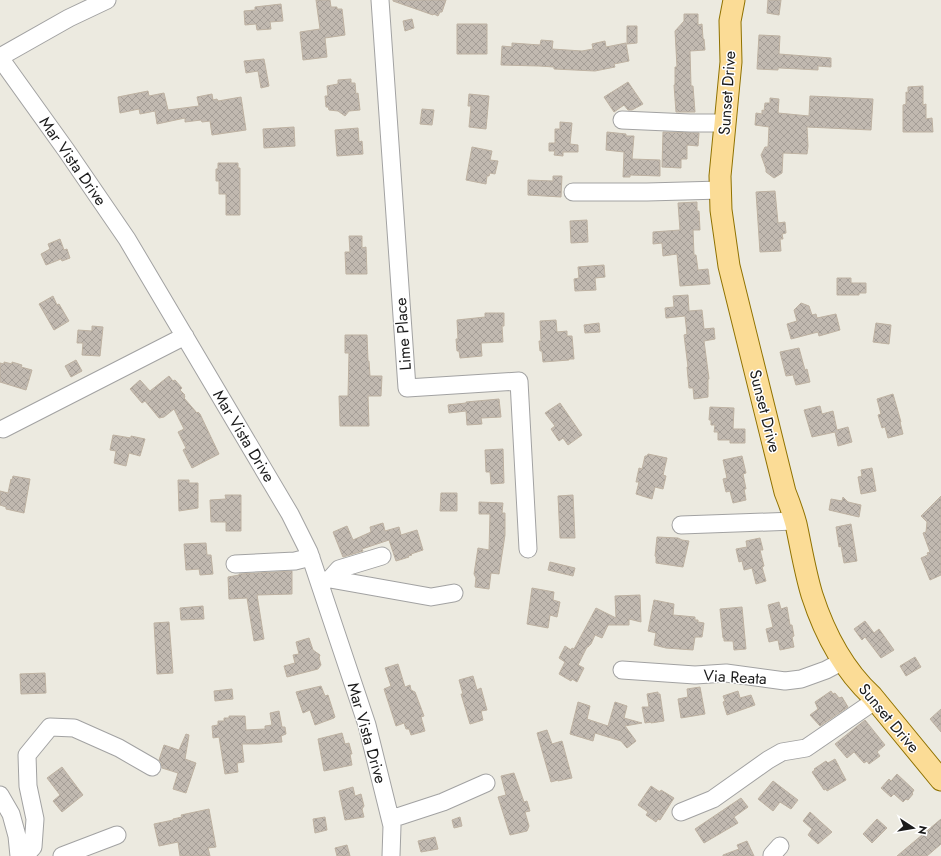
<svg xmlns="http://www.w3.org/2000/svg" width="941" height="856" font-family="Jost,sans-serif">
<style>
.building{fill:url(#building-cross-hatch);stroke:#beb2a2}
.lines{fill:none;stroke-linecap:round;stroke-linejoin:round}
.minor-casing{stroke:#a2a2a2;stroke-width:19}
.major-casing{stroke:#907201;stroke-width:23}
.minor{stroke:#fff;stroke-width:17}
.major{stroke:#fbdc96;stroke-width:21}
.labels{text-anchor:middle;dominant-baseline:central;stroke-width:3;stroke-linejoin:round;paint-order:stroke}
.street-label{font-size:16px;fill:#1b1b1b;stroke:#fff}
</style>
<defs>
<pattern id="building-cross-hatch" width="8" height="8" patternUnits="userSpaceOnUse"><rect width="8" height="8" fill="#c1b9b0"/><path d="M0 0l8 8M0 8l8-8" fill="none" stroke="#a59e97"/></pattern>
</defs>
<rect width="100%" height="100%" fill="#eceae0"/>
<path class="building" d="M316 0H330L331 7H337V9H342L345 35 325 38 327 57 303 60 300 32 320 29Z
M393 0H446L442 12H440L438 16 434 14 433 15 393 1Z
M768 0H781L779 15 767 13Z
M281 4 283 21 270 22 271 29 257 30 256 24 245 25 244 11 255 10V7Z
M684 14H698V25L702 24 703 39H704L705 50 690 51 691 86H693L695 112H676L674 85H675V67H677L675 31 684 21Z
M412 19 414 28 405 31 403 21Z
M457 24H487V54H457Z
M627 26H637V43L627 44Z
M759 35 780 36 779 54 831 58V67L818 66V70L780 68H778V70L757 69Z
M541 40 553 41 552 49 582 51 593 49 592 44 605 41 606 47 626 43 629 61 614 64 615 67 595 71 554 69V67L539 66 501 65 502 46 512 47V43L540 45Z
M264 59 269 86 261 88 258 71 246 73 244 61Z
M351 79V83H355L356 94 358 93 360 110 349 111 345 116 338 111 329 110 328 107H326L325 96H328L327 86 338 84V80Z
M628 82 643 104 632 110H628L624 105 614 112 604 97Z
M923 86V105L926 104V119L932 118 933 132H903V105L906 104V92L908 93V87Z
M148 91 149 96 164 93 168 110 199 106 197 97 212 94 213 100 217 99 218 101 241 97 246 130 212 135 210 121 202 122 201 120 185 122V118L157 124 155 111 140 114 139 109 120 113 118 97Z
M469 94 489 96 486 129 469 127 471 106H468Z
M810 96 873 99 871 130 807 127 808 146 807 154 783 153 782 173 774 178 766 172V169L761 155 765 147H768L769 127 755 125 756 113 762 114V110L764 111 765 103H770V98L779 99 778 113 809 116Z
M422 109 434 110 432 125 420 124Z
M560 122 572 123 570 144 578 145V152H563V156L554 155 555 151H549V143H555V129H560Z
M294 127 295 146 264 148 263 129Z
M358 128 359 142 362 141 363 154 337 156 335 130Z
M607 132 626 134V136H634L632 159 660 160V176L630 175V177H623L624 152 606 150Z
M663 132 699 133 698 146 687 145V159H681V168L662 167Z
M472 147 492 151 490 160 498 161 495 174 490 173 489 176H487L486 184 466 180Z
M218 163H238V168H240V215H226V194H219V181H216V169H218Z
M553 176H562L561 197 528 195V180L553 181Z
M775 191 778 223 785 222 786 233 782 234 783 239H780L781 251 760 252 756 192Z
M697 202V211H699L700 230H693L694 255H696L698 270 708 269 710 284 680 286 677 254 663 256 662 243 653 244V232L680 230 678 203Z
M587 220 588 242 571 243 570 221Z
M349 236H362V248L366 247 367 274H346L345 252H350Z
M60 239 64 250 67 249 70 258 62 261 61 259 46 265 41 254 50 249 48 244Z
M604 265 605 277 595 278 596 290 575 291 574 279 579 278 578 267Z
M837 278H851V283H866V293H859V295H837Z
M688 295 689 311 702 310 704 329 714 328 715 339 704 341 709 379H708V397L694 399 693 388H689L687 367H688L684 335 687 334 685 316 666 318 665 308 674 307 673 296Z
M53 296 57 305 59 304 69 321 54 330 39 304Z
M801 303 809 306 812 315 816 314 817 318 836 314 840 330 819 336 818 332 791 339 787 324 797 321 794 310Z
M485 313H504V326H502L503 342 481 343 482 356 460 358 459 351H457L456 339H458L457 320 485 317Z
M556 320 557 332 567 331V336H572L574 359H569V360L543 362 542 351H540L539 341H541L540 321Z
M599 323 600 332 585 333 584 325Z
M876 323 891 325 889 344 873 342Z
M92 326 103 327 100 356 82 355 83 343H77L78 330 92 331Z
M345 335H367L368 361H369L370 376H382L381 396H368L369 426H340L339 396H348L349 353H345Z
M799 348 805 370 807 369 810 382 796 385 793 375 786 376 780 352Z
M76 360 82 371 71 377 65 366Z
M4 362 12 364V362L22 365 21 367 32 370 26 390 0 382V363L4 364Z
M169 376 173 381 175 380 182 388 180 390 185 395H184L185 397 184 398 197 413 198 412 200 414 219 454 192 468 183 450 186 448 178 432 184 429 174 409 164 417 159 418 145 401 142 403 130 389 140 380 150 391Z
M893 394 901 422H900L903 434 888 438 885 427 882 428 878 415 881 414 877 399Z
M499 399 501 417 481 418 482 424 467 425 466 411 449 413 448 405 466 403V402Z
M560 403 582 435 568 445 563 438 559 441 551 429 555 426 545 413Z
M820 406 822 414 833 411 837 430 848 427 852 442 838 446 835 432 812 437 804 410Z
M710 407 734 408 733 429H745V443H730V440H718V432H714L715 425H711V420H709Z
M113 435 131 438V436L145 439 140 456 129 453 126 466 114 463 116 451 110 450Z
M503 449 504 483 491 484 490 472H486L485 450Z
M648 454 667 458 663 475 666 476 663 489 655 487 652 499 636 494 639 482H636L639 468 642 469 645 456H647Z
M742 456 746 473 743 474 746 489H744L746 500 733 503 730 491 726 492 723 479 727 478 723 460Z
M872 468 876 491 861 494 858 477 862 476 861 470Z
M13 476 30 479 24 513 6 509V507L0 505V491L8 493 11 479 12 480Z
M178 480H189V483H198V508L179 511Z
M441 493H457V511H440Z
M225 495H241V531H226V522H211L210 500 226 499Z
M573 495 575 538H560L558 496Z
M941 496V575L930 580 921 558 928 555 927 553 930 552 923 533 926 532 927 522 921 516Z
M843 497 848 502 861 505 859 517 829 510 831 499 842 501Z
M479 502 503 503 502 513H505V535L499 574 491 573 489 589 475 587 476 578 474 574 478 548 489 550 490 514H479Z
M383 523 385 531 399 527 401 535 417 530 423 550 411 554 412 555 408 556 409 557 396 561 389 540 362 549 363 551 343 557 333 532 347 526 353 540 371 532 370 527Z
M851 524 857 561 844 563 841 546 839 547 836 527Z
M657 537 678 538 682 540 689 541 683 567 656 563V557L655 556Z
M760 538 763 550H760L764 566 762 567 766 581 756 584 752 568 744 570 742 561 739 562 736 549 747 547 746 541Z
M206 543 207 555H211L213 574 200 575 199 569 186 570 184 544Z
M550 562 575 568 573 576 548 570Z
M292 571V594L257 595 264 639 254 641 247 598 229 599 228 577 239 575V574Z
M532 588 554 592 553 600 560 602 557 617 550 615 548 628 527 624Z
M640 595 641 622 629 619V625H608L602 638 595 635 591 644 588 647H587L578 665 584 668 577 682 572 679 571 681 559 674 565 662 559 658 565 646 571 650 572 648 574 649 596 608 616 618 615 596Z
M654 600 674 604 673 615 695 617V620H698V622L704 623 702 637H695L693 650 666 648 654 645 656 633 648 631Z
M779 602 781 609 787 607 790 625H792L794 636 792 637 794 647 780 650 778 640 769 642 766 629 773 627 768 605Z
M203 606 204 619 181 620 180 608Z
M742 607 746 649 734 650 733 641H724V638H723L720 609Z
M865 621 874 633 879 629 894 650 881 658 865 637 862 640 854 629Z
M169 622 173 673 157 674 154 623Z
M309 638 313 650 320 655 319 658 321 665 318 669 287 677 284 666 295 663 293 655 299 654 296 642Z
M915 657 921 667 906 676 900 666Z
M398 664 405 687 410 685 411 690 415 692 424 716 421 717 425 731 411 735 409 729H406L404 723 396 726 384 689 391 686 385 668Z
M45 673 46 693 21 694 20 674Z
M473 676 477 690 481 688 487 710 481 711 483 720 470 724 461 694H463L459 680Z
M321 686 325 696 328 695 335 717 334 718 315 725 310 710 303 713 296 692Z
M700 687 705 714 681 718 678 699 688 697 687 689Z
M232 689 233 699 215 701 214 691Z
M738 691 740 698 751 695 755 705 727 715 723 702 725 701 723 696Z
M831 691 833 694 835 693 839 698 842 697 848 707 820 726 810 715 818 709 815 702Z
M658 692V694H660L664 721 651 723V722L645 723 642 707H649L647 694Z
M578 702 590 706 587 719 608 726 615 702 627 706 624 718 642 723 625 726 636 741 627 748 621 741 595 733 593 741 570 734Z
M941 709V732L930 719Z
M279 711 282 727H285L286 734 281 736 282 742 259 744H242L244 762 237 763 238 772 225 774 219 737 213 738 212 726 218 725V721H224V718H229V716H245L246 730 265 729V726L272 725 270 713Z
M865 720 885 745 877 752 880 756 869 764 867 761 864 763 854 752 847 758 835 744Z
M547 730 552 744 562 741 572 778 558 781V780L551 782 537 733Z
M342 733 345 744 349 743 352 754H350L352 765 324 771 318 739Z
M186 734 189 735 185 759 196 763 186 793 173 789 178 773 162 768 161 762 159 760 164 745 179 750Z
M835 759 846 780 827 791 826 789 824 790 812 772 815 770 814 769 826 761 828 763Z
M62 767 83 795 62 812 53 801 60 795 47 778Z
M514 773 524 802 527 801 530 811 525 812 529 826 527 831 510 835 498 797 506 795 501 776Z
M897 774 914 790 912 793 913 794 908 800 906 799 903 802 894 794 891 797 881 788 889 779 891 781Z
M773 781 798 800 791 809 780 802 773 811 758 799Z
M651 786 660 792 661 790 674 798 660 820 658 819 656 822 646 815 648 812 638 805Z
M353 787 355 796 361 794 364 806 362 809 364 817 345 820 339 791Z
M741 798 748 807 734 817 738 823 704 843 695 829Z
M209 809 216 847 208 848 210 856H180L178 842 159 846 154 824 173 820V819L182 817 181 815Z
M810 812 832 832 818 844 808 835 812 829 803 821Z
M325 817 327 830 315 833 313 819Z
M460 817 462 826 454 828 452 820Z
M877 819 887 828 872 843 863 834Z
M941 819V844L927 856H897Z
M435 837 438 849 421 852 418 841Z
M747 841 754 856H723V855L739 849 737 845Z
M347 845 350 856H337L335 848Z"/>
<g class="lines">
<g class="minor-casing">
<path id="minor" d="M380 0 407 388 519 381 528 549
M0 57 69 18 107 0
M0 58 66 150 127 239 290 514 309 552 367 725 392 826 391 856
M622 120 690 123H725
M573 192H647L721 190
M3 429 185 336
M681 525 795 521
M235 564 295 561 311 557
M330 579 339 569 382 556
M319 581 330 579 431 597 454 593
M622 670 695 675 726 673 785 681 801 679 826 670 843 661
M0 795 11 814 17 836 19 856
M681 812 713 799 768 760 782 752 806 748 876 700
M391 819 443 802 486 783
M25 856 33 847 35 819 28 786 27 755 50 727 74 728 119 748 152 767
M62 856 117 835
M772 856V855L780 846"/>
</g>
<g class="major-casing">
<path id="major" d="M734 0 730 21 731 62 720 176 721 210 729 266 785 492C789 502 793 513 796 524 801 547 805 572 812 595 824 632 843 669 872 696L941 780"/>
</g>
<use href="#minor" class="minor"/>
<use href="#major" class="major"/>
</g>
<g class="labels">
<g class="street-label">
<text transform="translate(727 93) rotate(-86)">Sunset Drive</text>
<text transform="translate(73 161) rotate(55)">Mar Vista Drive</text>
<text transform="translate(403 334) rotate(-94)">Lime Place</text>
<text transform="translate(765 411) rotate(76)">Sunset Drive</text>
<text transform="translate(244 436) rotate(59)">Mar Vista Drive</text>
<text transform="translate(735 677) rotate(3)">Via Reata</text>
<text transform="translate(889 718) rotate(50)">Sunset Drive</text>
<text transform="translate(367 733) rotate(74)">Mar Vista Drive</text>
</g>
</g>
<g transform="translate(913 828) rotate(102)" stroke="#ffffff" stroke-width="3" paint-order="stroke">
<path d="M0-3L7 15L0 10L-7 15Z" fill="#1b1b1b"/>
<text y="-6" font-size="11" font-weight="bold" text-anchor="middle" fill="#1b1b1b">N</text>
</g>
</svg>
